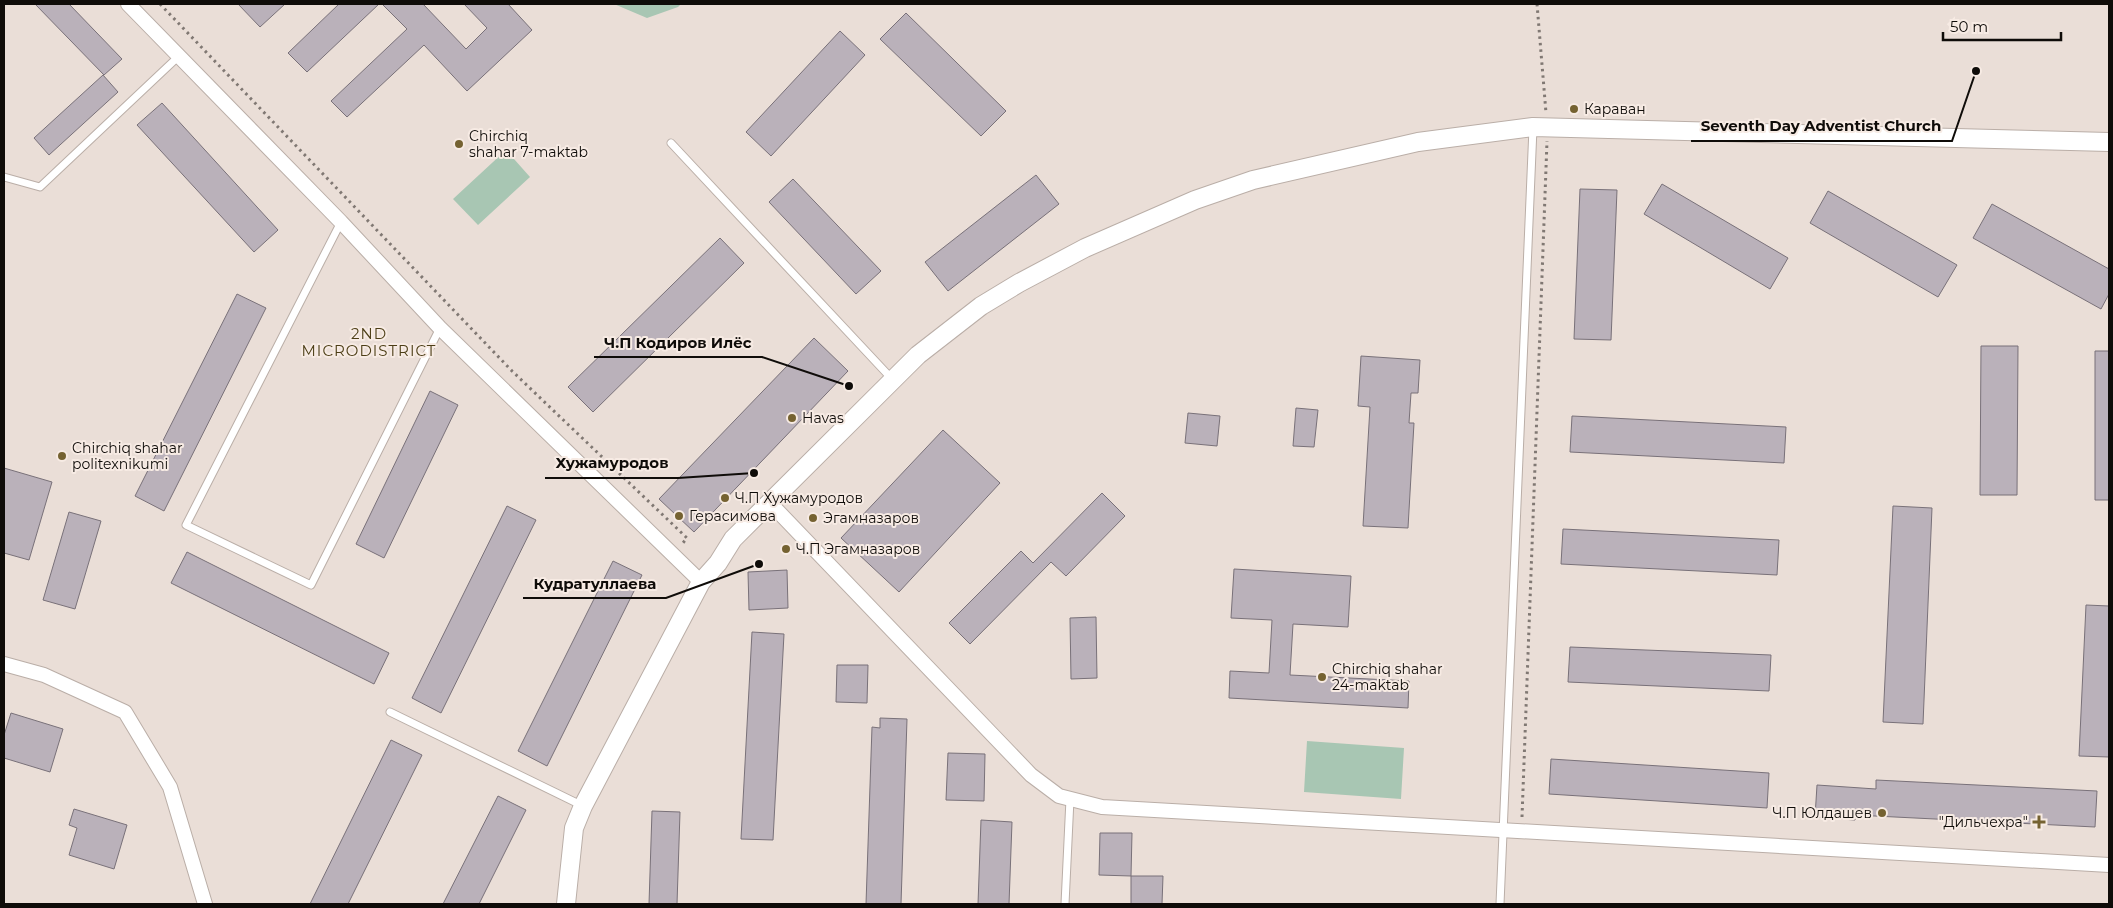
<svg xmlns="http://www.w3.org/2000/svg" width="2113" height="908" font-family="Montserrat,sans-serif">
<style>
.green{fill:#a8c6b3}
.building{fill:#bab1ba;stroke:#797179}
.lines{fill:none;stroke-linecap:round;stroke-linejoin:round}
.service-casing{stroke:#baaea7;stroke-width:9}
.minor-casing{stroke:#baaea7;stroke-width:16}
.tertiary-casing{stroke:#baaea7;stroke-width:20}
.path{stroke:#807873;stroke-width:3;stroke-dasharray:2.5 4;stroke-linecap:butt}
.service{stroke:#fff;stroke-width:7}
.minor{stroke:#fff;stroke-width:14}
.tertiary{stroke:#fff;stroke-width:18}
.poi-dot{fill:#756231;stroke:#f7ebe4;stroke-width:2}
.labels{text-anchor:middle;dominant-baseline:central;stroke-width:4;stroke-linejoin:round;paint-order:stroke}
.poi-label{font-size:14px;fill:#0f0c09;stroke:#f7ebe4;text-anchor:start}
.neighbourhood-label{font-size:15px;letter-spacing:1px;fill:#4c3e16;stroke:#f7ebe4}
.leader{fill:none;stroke:#0f0c09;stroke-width:2}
.callout-dot{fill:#0f0c09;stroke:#f7ebe4;stroke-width:2}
.callout-label{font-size:15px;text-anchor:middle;font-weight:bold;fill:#0f0c09;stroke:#f7ebe4;stroke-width:4;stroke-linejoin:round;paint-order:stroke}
</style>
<rect width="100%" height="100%" fill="#eaded7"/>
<path class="green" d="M614 4H681L678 7 647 18Z
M506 150 530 177 478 225 453 199Z
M1307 741 1404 748 1401 799 1304 792Z"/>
<path class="building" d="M35 4H69L122 59 104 75Z
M238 4H285L260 27Z
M339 4H379L307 72 288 53Z
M382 4H423L466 49 487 28 464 4H508L532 30 467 91 424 45 347 117 331 101 407 29Z
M906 13 1006 111 981 136 880 39Z
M840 31 865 55 771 156 746 132Z
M103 75 118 92 49 155 34 138Z
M162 103 278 230 254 252 137 125Z
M1036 175 1059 204 948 291 925 262Z
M793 179 881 271 856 294 769 202Z
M1662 184 1788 258 1770 289 1644 214Z
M1580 189 1617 190 1611 340 1574 339Z
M1828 191 1957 265 1938 297 1810 223Z
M1992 204 2109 269V294L2101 309 1973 238Z
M720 238 744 263 593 412 568 387Z
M237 294 266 308 164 511 135 496Z
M814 338 848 371 694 532 659 499Z
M1981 346H2018L2017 495H1980Z
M2095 351H2109V500H2095Z
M1361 356 1420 360 1418 393H1411L1409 423H1414L1408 528 1363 526 1370 407 1358 406Z
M430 391 458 405 384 558 356 544Z
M1296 408 1318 410 1314 447 1293 446Z
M1188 413 1220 416 1217 446 1185 443Z
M1572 416 1786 427 1784 463 1570 452Z
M943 430 1000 483 899 592 841 538Z
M4 468 52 482 29 560 4 553Z
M1102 493 1125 516 1066 576 1051 562 970 644 949 623 1021 551 1033 563Z
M507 506 536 520 441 713 412 698Z
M1893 506 1932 508 1923 724 1883 722Z
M69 512 101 521 75 609 43 600Z
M1563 529 1779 540 1777 575 1561 564Z
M187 552 389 653 374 684 171 583Z
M613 561 642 575 547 766 518 751Z
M1234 569 1351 576 1348 627 1293 624 1290 675 1409 681 1408 708 1229 698 1230 671 1269 673 1272 620 1231 618Z
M787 570 788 608 749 610 748 572Z
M2086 605 2109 606V757L2079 756Z
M1096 617 1097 678 1071 679 1070 618Z
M752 632 784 634 773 840 741 839Z
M1570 647 1771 655 1769 691 1568 682Z
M837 665H868L867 703 836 702Z
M11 713 63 729 50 772 4 758V735Z
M880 718 907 719 901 904H866L872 727 880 728Z
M391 740 422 755 348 904H310Z
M948 753 985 754 984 801 946 800Z
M1551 759 1769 773 1767 808 1549 794Z
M1876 780 2097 791 2095 827 1855 815V820L1815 817 1817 785 1876 789Z
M498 796 526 810 479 904H443Z
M74 809 127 825 114 869 69 855 77 828 69 825Z
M652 811 680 812 677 904H649Z
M981 820 1012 822 1009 904H978Z
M1100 833H1132L1131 876 1099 875Z
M1131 876H1163L1162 904H1131Z"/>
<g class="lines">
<g class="service-casing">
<path id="service" d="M671 143 892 379
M4 177 40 187 179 56
M341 222 186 525 311 585 440 328
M390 712 583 806
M1065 904 1070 799
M1500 904 1533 128"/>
</g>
<g class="minor-casing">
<path id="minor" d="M128 4 341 222 440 328 701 582
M770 503 1031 775 1059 796 1102 807 2109 865
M4 664 44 675 125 712 170 787 205 904"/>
</g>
<g class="tertiary-casing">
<path id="tertiary" d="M566 904 574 828 583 806 701 582 718 563 733 539 918 355 981 306 1019 283 1085 248 1195 200 1253 180 1418 142 1533 127 2109 142"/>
</g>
<path class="path" d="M160 4 512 371 687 538 682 544
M1537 4 1546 113
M1522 817 1547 141"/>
<use href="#service" class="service"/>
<use href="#minor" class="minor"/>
<use href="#tertiary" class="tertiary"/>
</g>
<g class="poi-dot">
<circle cx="1574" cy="109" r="5"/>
<circle cx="459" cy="144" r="5"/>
<circle cx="792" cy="418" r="5"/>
<circle cx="62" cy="456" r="5"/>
<circle cx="725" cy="498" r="5"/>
<circle cx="679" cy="516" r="5"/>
<circle cx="813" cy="518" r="5"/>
<circle cx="786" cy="549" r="5"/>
<circle cx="1322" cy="677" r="5"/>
<circle cx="1882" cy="813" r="5"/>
<path d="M2036.5 814.5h5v5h5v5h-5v5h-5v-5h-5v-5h5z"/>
</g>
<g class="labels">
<g class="poi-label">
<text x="1584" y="109">Караван</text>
<text x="469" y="136">Chirchiq<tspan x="469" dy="16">shahar 7-maktab</tspan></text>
<text x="802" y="418">Havas</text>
<text x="72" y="448">Chirchiq shahar<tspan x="72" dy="16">politexnikumi</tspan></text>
<text x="735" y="498">Ч.П Хужамуродов</text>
<text x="689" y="516">Герасимова</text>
<text x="823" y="518">Эгамназаров</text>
<text x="796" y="549">Ч.П Эгамназаров</text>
<text x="1332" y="669">Chirchiq shahar<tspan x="1332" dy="16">24-maktab</tspan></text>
<text x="1872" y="813" text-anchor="end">Ч.П Юлдашев</text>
<text x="2028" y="822" text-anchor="end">"Дильчехра"</text>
</g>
<g class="neighbourhood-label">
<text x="369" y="333">2ND<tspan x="369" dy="17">MICRODISTRICT</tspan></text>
</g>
</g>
<path class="leader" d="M1976 71L1952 141H1691M849 386L762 357H594M754 473L678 478H545M759 564L666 598H523"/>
<g class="callout-dot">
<circle cx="1976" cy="71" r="5"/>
<circle cx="849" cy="386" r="5"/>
<circle cx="754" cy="473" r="5"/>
<circle cx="759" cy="564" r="5"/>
</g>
<g class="callout-label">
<text x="1821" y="131">Seventh Day Adventist Church</text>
<text x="678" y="348">Ч.П Кодиров Илёс</text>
<text x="612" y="468">Хужамуродов</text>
<text x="595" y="589">Кудратуллаева</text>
</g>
<rect width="2113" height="908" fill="none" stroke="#0f0c09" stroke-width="10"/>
<path d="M1943 32v8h118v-8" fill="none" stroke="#0f0c09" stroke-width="2.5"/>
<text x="1950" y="32" font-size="15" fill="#0f0c09" stroke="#f7ebe4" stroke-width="4" paint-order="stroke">50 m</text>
</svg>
